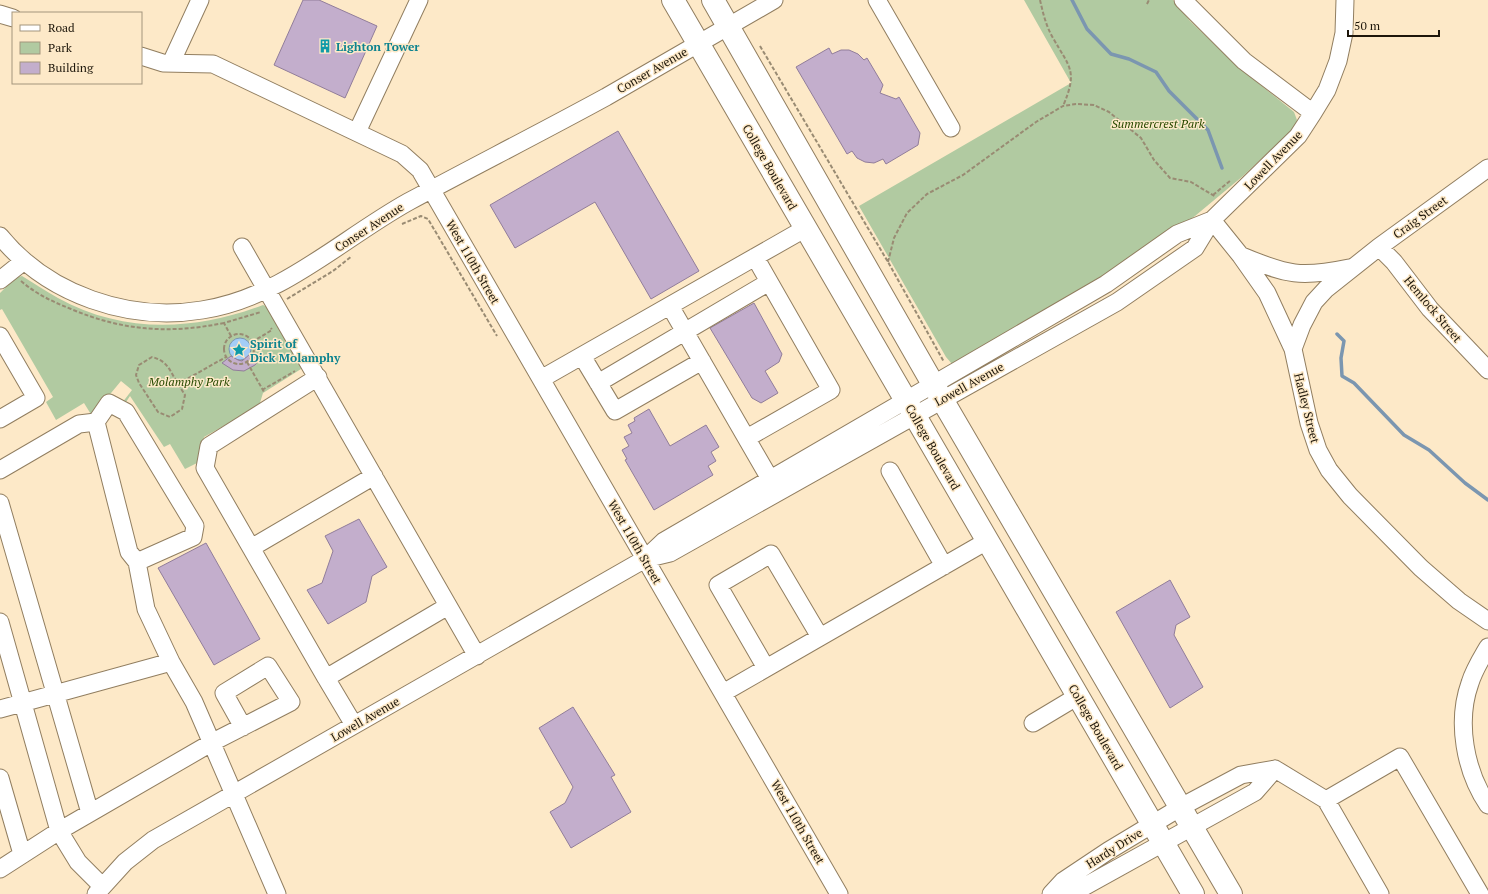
<svg xmlns="http://www.w3.org/2000/svg" width="1488" height="894" font-family="'PT Serif',serif">
<style>
.green{fill:#b1caa1}
.water{fill:#a3cdf7;stroke:#7b96b0}
.lines{fill:none;stroke-linecap:round;stroke-linejoin:round}
.stream{stroke:#7b96b0;stroke-width:3.5}
.building{fill:#c3aecc;stroke:#917d9a}
.minor-casing{stroke:#917e60;stroke-width:19}
.major-casing{stroke:#917e60;stroke-width:24}
.path{stroke:#998b73;stroke-width:2;stroke-dasharray:4 2;stroke-linecap:butt}
.minor{stroke:#fff;stroke-width:17}
.major{stroke:#fff;stroke-width:22}
.labels{text-anchor:middle;dominant-baseline:central;stroke-width:3;stroke-linejoin:round;paint-order:stroke}
.culture-label{font-size:12px;font-weight:bold;fill:#0d838f;stroke:#fde9c8;text-anchor:start}
.street-label{font-size:12px;fill:#1d160a;stroke:#fde9c8}
.park-label{font-size:12px;font-style:italic;fill:#284a00;stroke:#fde9c8}
</style>
<rect width="100%" height="100%" fill="#fde9c8"/>
<path class="green" d="M1024 0H1173L1190 21 1236 65 1294 112 1297 120 1295 127 1243 176 1195 216 1151 247 1109 276 952 364 946 357 859 206 1071 83Z
M22 276C34 283 45 291 58 298 123 334 195 331 263 305L269 308 300 363 301 369 263 393 259 406 204 437 197 463 185 469 170 444 164 447 130 396 124 405 122 403 132 390 121 381 92 416 84 403 56 420 46 402 53 397 2 309 0 310V293L15 278Z"/>
<path class="water" d="M229 349a11 11 0 1 1 22 0a11 11 0 1 1-22 0Z"/>
<g class="lines">
<path class="stream" d="M1072 0 1087 29 1111 54 1129 59 1156 72 1169 91 1208 130 1222 168
M1337 334 1344 341 1341 358 1342 376 1354 383 1404 435 1429 450 1465 483 1488 500"/>
</g>
<path class="building" d="M303 0H319L377 26 345 98 274 65Z
M829 48 832 54 841 50H849L858 54 864 60 867 58 883 85 880 93 896 99 899 97 920 133 918 145 886 164 883 159 874 163 865 162 857 158 852 151 847 154 796 67Z
M618 131 699 271 651 299 595 202 515 248 490 205Z
M754 303 782 354 779 362 765 371 778 393 761 403 752 398 710 328Z
M250 354 259 360 255 365 244 371 233 370 222 363 231 356 238 360 242 361Z
M649 409 670 446 706 425 719 447 711 452 716 461 708 466 713 475 654 510 625 460 627 459 622 450 629 446 624 437 632 433 628 425 635 421 634 418Z
M359 519 387 567 372 576 366 602 328 624 307 590 322 583 333 551 325 536Z
M206 543 260 639 214 665 158 568Z
M1170 580 1190 617 1176 625 1174 635 1203 687 1170 708 1116 612Z
M573 707 615 775 611 777 631 812 571 848 550 812 565 803 573 787 539 728Z"/>
<g class="lines">
<g class="minor-casing">
<path id="minor" d="M877 0 951 128
M1183 0 1244 61 1313 113
M0 14 13 18
M141 56 163 63 213 64 402 154 420 170 839 894
M171 63 200 0
M357 132 419 0
M1212 220 1241 256 1267 293 1293 349 1309 423 1318 450 1329 470 1350 496 1421 568 1459 601 1488 621
M0 236C48 295 129 322 202 310 281 298 340 240 408 202 473 167 540 133 606 97 662 65 718 32 774 0
M242 247 477 656
M1379 247 1394 262 1430 309 1488 370
M1242 256C1287 275 1301 278 1349 268
M0 280 24 261
M670 306 770 479
M0 336 36 398 0 419
M1293 349 1302 325 1314 302 1326 289 1379 247 1488 168
M582 356 615 411 702 361
M318 377 209 446 205 468 326 678
M541 379 806 228
M598 383 769 282
M747 438 831 390 755 257
M0 470 79 424 96 422 109 403 126 412 195 526 193 537 137 562 129 552 96 422
M890 471 944 566
M0 503 90 813
M251 548 374 476
M645 559 670 553 1117 302 1195 248 1212 220 1298 136 1313 113 1327 90 1338 61 1344 33 1345 0
M137 562 146 609 171 662
M0 622 59 831 211 743 291 702 268 666 224 693 243 727
M1488 647C1481 659 1474 670 1470 683 1456 722 1465 771 1488 805
M766 668 718 585 771 554 820 637
M723 693 987 541
M0 709 171 662 194 702 277 894
M1033 723 1078 696
M354 725 326 678 448 606
M0 778 22 854
M1326 800 1380 894
M0 869 59 831 78 862 102 886
M96 894 125 862 153 840 645 559 664 541 1106 284 1177 234 1212 220
M1051 894 1063 881 1108 851 1181 807 1241 775 1275 769 1326 800 1400 757 1480 894
M1071 894 1255 792 1275 769"/>
</g>
<g class="major-casing">
<path id="major" d="M673 0 1193 894
M713 0 933 384 1231 894"/>
</g>
<path class="path" d="M1040 0C1043 13 1046 26 1053 38 1070 68 1078 71 1063 106
M1147 4 1149 0
M760 46 888 262 944 362
M1213 195 1231 180
M402 224 421 216 428 219 497 336
M888 262 894 238 907 213 927 194 963 175 1036 122 1063 106 1076 104 1094 105 1109 112 1141 138 1154 160 1170 178 1191 182 1216 197
M21 281C36 294 53 302 71 309 123 331 169 334 224 323
M287 299 333 271 352 256
M224 349a15 15 0 1 1 30 0a15 15 0 1 1-30 0Z
M231 336 224 323 261 312
M252 342 272 330 271 328
M247 362 264 392
M178 384 185 395 182 409 170 417 158 412 139 383 136 375 139 365 152 357C168 361 170 371 178 384L226 357
M262 390 295 371"/>
<use href="#minor" class="minor"/>
<use href="#major" class="major"/>
</g>
<defs>
<g id="building-bare" transform="scale(1.08)"><path d="M-4-6H4V6H1V3H-1V6H-4ZM-2.5-4.3h1.7v1.8h-1.7ZM.8-4.3h1.7v1.8H.8ZM-2.5-1h1.7V.8h-1.7ZM.8-1h1.7V.8H.8Z" fill="#0f9aa8" stroke="#fde9c8" stroke-width="2.5" paint-order="stroke"/></g>
<g id="sight-bare" transform="scale(1.08)"><path d="M0-6L1.8-2.2L6-1.7L2.9 1.2L3.7 5.4L0 3.3L-3.7 5.4L-2.9 1.2L-6-1.7L-1.8-2.2Z" fill="#0f9aa8" stroke="#fde9c8" stroke-width="2.5" paint-order="stroke"/></g>
</defs>
<g fill-rule="evenodd">
<use href="#building-bare" x="325" y="46"/>
<use href="#sight-bare" x="239" y="350"/>
</g>
<g class="labels">
<g class="culture-label">
<text x="336" y="46">Lighton Tower</text>
<text x="250" y="343">Spirit of<tspan x="250" dy="14">Dick Molamphy</tspan></text>
</g>
<g class="street-label">
<text transform="translate(652 70) rotate(-30)">Conser Avenue</text>
<text transform="translate(1273 160) rotate(-46)">Lowell Avenue</text>
<text transform="translate(770 167) rotate(60)">College Boulevard</text>
<text transform="translate(1420 217) rotate(-36)">Craig Street</text>
<text transform="translate(369 227) rotate(-33)">Conser Avenue</text>
<text transform="translate(473 262) rotate(60)">West 110th Street</text>
<text transform="translate(1433 309) rotate(50)">Hemlock Street</text>
<text transform="translate(969 384) rotate(-29)">Lowell Avenue</text>
<text transform="translate(1307 408) rotate(76)">Hadley Street</text>
<text transform="translate(933 447) rotate(60)">College Boulevard</text>
<text transform="translate(635 542) rotate(60)">West 110th Street</text>
<text transform="translate(365 719) rotate(-30)">Lowell Avenue</text>
<text transform="translate(1096 727) rotate(60)">College Boulevard</text>
<text transform="translate(798 822) rotate(60)">West 110th Street</text>
<text transform="translate(1114 848) rotate(-32)">Hardy Drive</text>
</g>
<g class="park-label">
<text x="1158" y="123">Summercrest Park</text>
<text x="189" y="381">Molamphy Park</text>
</g>
</g>
<rect x="12" y="12" width="130" height="72" fill="#fde9c8" stroke="#a3957c"/>
<rect x="20" y="25" width="20" height="6" fill="#ffffff" stroke="#a3957c"/>
<text x="48" y="32" font-size="12" fill="#1d160a">Road</text>
<rect x="20" y="42" width="20" height="12" fill="#b1caa1" stroke="#a3957c"/>
<text x="48" y="52" font-size="12" fill="#1d160a">Park</text>
<rect x="20" y="62" width="20" height="12" fill="#c3aecc" stroke="#a3957c"/>
<text x="48" y="72" font-size="12" fill="#1d160a">Building</text>
<path d="M1348 30v6h91v-6" fill="none" stroke="#1d160a" stroke-width="2"/>
<text x="1354" y="30" font-size="12" fill="#1d160a" stroke="#fde9c8" stroke-width="3" paint-order="stroke">50 m</text>
</svg>
